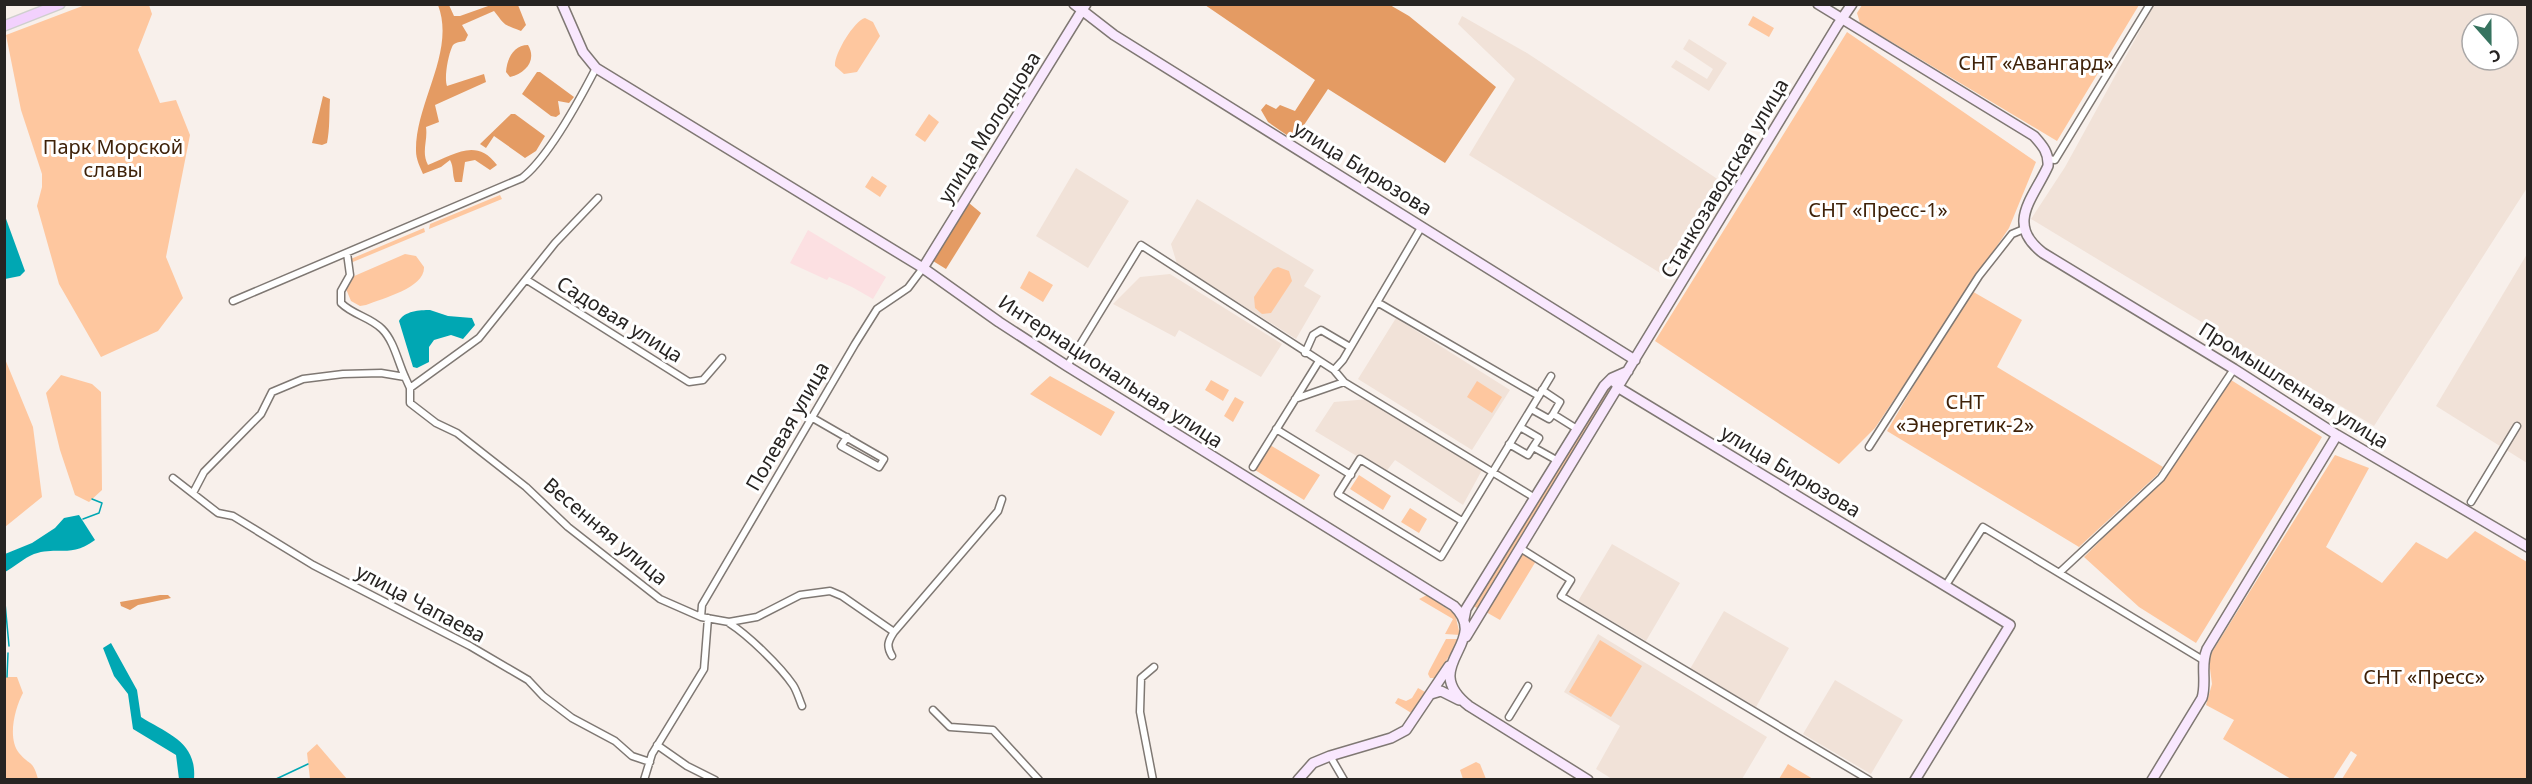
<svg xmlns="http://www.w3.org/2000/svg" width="2532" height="784" font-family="'Noto Sans',sans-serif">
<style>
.commercial{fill:#fce0e2}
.built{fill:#f1e2d8;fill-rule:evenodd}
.green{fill:#fec79f}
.forest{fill:#e49b63}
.water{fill:#00a7b3}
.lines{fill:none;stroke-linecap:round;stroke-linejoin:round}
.stream{stroke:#00a7b3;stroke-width:1.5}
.street-casing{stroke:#7f7873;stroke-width:9}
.secondary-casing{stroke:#7f7873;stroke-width:12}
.primary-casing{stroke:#cfcfce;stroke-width:12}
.street{stroke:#fff;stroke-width:6}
.secondary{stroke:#f9e8fe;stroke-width:9}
.primary{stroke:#f2d1fd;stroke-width:9}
.labels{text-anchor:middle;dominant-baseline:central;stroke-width:6;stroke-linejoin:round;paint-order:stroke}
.park-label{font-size:20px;fill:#3f2209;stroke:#fff}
.street-label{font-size:20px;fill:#272422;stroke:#fff}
</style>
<rect width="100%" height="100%" fill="#f8f0eb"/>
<path class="commercial" d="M808 230 886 277 873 299 852 287 829 277 827 280 790 263Z"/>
<path class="built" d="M2154 5H2527V188L2374 426 2031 219 2065 167ZM2472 24H2508V60H2472Z
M1462 16 1527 53 1725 184 1665 276 1469 155 1515 79 1458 24Z
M1689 39 1727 63 1709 91 1671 67 1676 60 1707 79 1713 69 1683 49Z
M1076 168 1129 201 1088 268 1036 236Z
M1197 199 1314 270 1304 286 1321 296 1296 339 1177 264 1171 244Z
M2527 254V463L2436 406Z
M1170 274 1282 344 1261 377 1179 330 1175 337 1113 304 1140 277Z
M1396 318 1510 390 1472 450 1358 379Z
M1369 399 1482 470 1463 505 1395 460 1385 473 1315 431 1334 402Z
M1612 544 1680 583 1646 641 1578 601Z
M1724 611 1789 648 1756 707 1690 669Z
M1598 634 1767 737 1742 779H1612L1596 769 1620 726 1564 692Z
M1835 680 1903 720 1871 774 1803 734Z"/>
<path class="green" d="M85 5H149L152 14 138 50 160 103 176 100 190 135 166 257 183 298 158 331 101 357 59 284 37 206 42 187V174L21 110 6 35Z
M1862 5V4L2139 5 2057 141 1860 23 1857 13Z
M1753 16 1774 28 1769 37 1748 25Z
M865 18 873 22 880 36 857 72 844 74 835 66C834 54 854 21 865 18Z
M1847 32 2036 162 2009 228 1875 428 1839 464 1655 341Z
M929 114 939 122 925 142 915 135Z
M872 176 887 186 880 197 865 187Z
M500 195 502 199 429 229 430 224Z
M424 228 425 232 348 264 346 261Z
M405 254 416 256 424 267C425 288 383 298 366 305L360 306 351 301 346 289 352 277Z
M1278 267 1289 271 1292 281 1271 313 1262 314 1255 308 1254 297 1273 269Z
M1029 271 1053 285 1043 302 1020 288Z
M1970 290 2022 320 1997 367 2163 467 2157 475 2079 547 1887 431Z
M5 359 33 427 42 497 5 527Z
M61 375 92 384 101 392 102 490 89 502 75 495 60 450 46 393Z
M1050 376 1115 412 1101 436 1030 394Z
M1211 380 1229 390 1223 401 1205 390Z
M2231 380 2322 437 2196 643 2139 607 2084 557 2171 470Z
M1477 381 1502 397 1492 413 1467 397Z
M1610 382 1616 386 1480 610 1472 605Z
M1235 397 1244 402 1233 422 1224 416Z
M1270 445 1320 475 1304 500 1255 470Z
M2335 455 2369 468 2326 547 2382 583 2416 542 2447 559 2475 531 2527 562V779H2342L2357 755 2351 751 2333 779H2291L2223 739 2234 720 2206 705 2212 684 2209 661 2212 652Z
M1359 475 1391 496 1383 510 1350 489Z
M1410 508 1427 519 1419 533 1401 522Z
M1523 553 1536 561 1500 620 1486 612Z
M1427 595 1455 614 1460 635 1445 634 1453 619 1419 599Z
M1446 639H1459L1436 678H1430L1428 674 1429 671Z
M1600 640 1642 666 1611 717 1569 692Z
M5 677H17L23 693C15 708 7 738 19 753 30 766 33 760 38 779H5Z
M1418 688 1427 693 1413 714 1395 703 1398 698 1406 701 1412 698Z
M317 744 347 779H310L307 753Z
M1476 762 1480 764 1486 779H1463L1460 770Z
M1788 764 1813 779H1779Z"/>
<path class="forest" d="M438 5H449L454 16H460L491 5H518L526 25 521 31C502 24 505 25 494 11L462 25 468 35 465 41C460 42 454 42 452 47 448 56 444 78 447 86L484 74 486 82 435 105 439 122 426 127C428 141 421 152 428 165 454 155 476 137 497 165L490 170 475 160 465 162 462 182H455C452 174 454 167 450 160L441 167 423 174C420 167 416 159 416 151 415 103 456 52 438 5Z
M1205 5H1390L1409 16 1496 87 1445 163 1328 89 1294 140 1268 122 1261 110 1266 104 1276 109 1280 105 1295 111 1315 80Z
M528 45C537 60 526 73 510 77L506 72C507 58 514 45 528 45Z
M537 72H540L574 97 569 103 558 101 560 114 556 117 551 116 522 94Z
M323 96 330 99C329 115 330 128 327 143L322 145 312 143Z
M511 114H515L545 136 536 151 525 158 494 136 486 148 480 144Z
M969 203 981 213 946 269 933 261Z
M160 595H168L171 598 138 605 130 610 121 606 120 602Z"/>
<path class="water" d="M5 216 25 271 20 276 5 279Z
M430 310 448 316 472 318 475 325 463 339 451 335 434 340 429 347V362L417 368 413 367 399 321C404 311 420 310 430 310Z
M79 515 95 540C71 558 58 546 34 554 24 558 14 567 5 572V554L32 543 55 528 64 518Z
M111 643 137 690 141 717C168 734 197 742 194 779H179L176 755 133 729 128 694 114 676 103 648Z"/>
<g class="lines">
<path class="stream" d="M83 519 99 513 102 503 92 499
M4 592 9 646
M7 677 8 653
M274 780 308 764"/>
<g class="street-casing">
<path id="street" d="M2048 159 2055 160 2150 4
M598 198 555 243 479 338 410 388V403L436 423 457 433 526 487 568 527 660 599 701 617 729 622 757 617 800 595 830 591 842 596 894 632
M347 253 350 275 341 291V303C353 315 370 317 382 329 394 341 398 362 405 377
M527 280 689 382 703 380 722 358
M233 301 522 178C549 157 580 99 596 68
M1377 302 1539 396
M1305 353 1313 335 1321 330 1350 347
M1067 366 1141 245 1334 370 1344 382 1535 498
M1334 370 1343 360 1422 226
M1542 390 1560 402 1553 414 1577 429
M1295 399 1344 382
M1531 409 1549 419 1553 414
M811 417 884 459 879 467 841 446 847 437
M1520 427 1539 438 1533 447 1558 461
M1276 429 1351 475
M1509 444 1528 455 1533 447
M1869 447 1979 276 2012 234 2024 229
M1253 467 1319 361
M173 478 218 513 233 516 313 565 470 646 528 680 543 696 572 718 615 741 632 756 650 762
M193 493 204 472 261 414 272 392 303 379 343 374 381 373 405 377 410 388
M2471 502 2517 426
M1462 521 1360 459 1338 494 1441 557 1551 376
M1520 548 1571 580 1561 596 1869 780
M2059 573 2161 478 2234 369
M1946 585 1983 527 2203 660
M701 617 702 605 855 344 877 309 908 288 923 268
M729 623C748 635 780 666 793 685 797 691 799 699 802 706
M892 656C886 646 888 641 894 632L998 511 1002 499
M933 710 950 727 993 730 1039 780
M1509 717 1528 686
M657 745 687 766 715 780
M1330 756 1344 780
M644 780 652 754 704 669 708 618
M1153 780 1140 712 1141 678 1154 667"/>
</g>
<g class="secondary-casing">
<path id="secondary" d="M562 4 583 52 596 68 923 268 999 322 1067 366 1454 606C1492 643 1417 665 1469 706L1588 780
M1074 4 1114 35 1635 360
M1818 4 2034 136C2043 146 2049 153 2048 166 2033 199 2005 224 2043 253L2234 369 2337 435 2528 547
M923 268 1086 4
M1609 381H1614L1619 388 2010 625 1915 780
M1464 619 1466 609 1604 386 1612 378 1628 371
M1466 637 1837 26 1852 4
M1431 694 1441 691 1459 700
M1298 780 1313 763 1330 756 1391 738 1406 730 1449 666
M2152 780 2202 698C2207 682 2200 665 2207 649L2337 435"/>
</g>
<g class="primary-casing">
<path id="primary" d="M4 26 60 4"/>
</g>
<use href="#street" class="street"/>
<use href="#secondary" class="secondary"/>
<use href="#primary" class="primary"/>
</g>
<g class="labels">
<g class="park-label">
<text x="2036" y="62">СНТ «Авангард»</text>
<text x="113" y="146">Парк Морской<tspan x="113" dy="23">славы</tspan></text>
<text x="1878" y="209">СНТ «Пресс-1»</text>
<text x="1965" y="401">СНТ<tspan x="1965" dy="23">«Энергетик-2»</tspan></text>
<text x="2424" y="676">СНТ «Пресс»</text>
</g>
<g class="street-label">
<text transform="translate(989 127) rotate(-58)">улица Молодцова</text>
<text transform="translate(1363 168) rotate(32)">улица Бирюзова</text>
<text transform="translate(1724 178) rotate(-59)">Станкозаводская улица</text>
<text transform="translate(620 319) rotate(32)">Садовая улица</text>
<text transform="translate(1111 371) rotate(33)">Интернациональная улица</text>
<text transform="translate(2294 385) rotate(32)">Промышленная улица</text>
<text transform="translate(787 426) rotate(-60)">Полевая улица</text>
<text transform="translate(1791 471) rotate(31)">улица Бирюзова</text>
<text transform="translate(606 531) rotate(40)">Весенняя улица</text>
<text transform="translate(421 603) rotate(28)">улица Чапаева</text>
</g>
</g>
<rect width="2532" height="784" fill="none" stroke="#272422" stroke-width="12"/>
<g transform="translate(2490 42) rotate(159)"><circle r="28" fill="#ffffff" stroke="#a9a7a7" stroke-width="1.5"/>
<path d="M0-4.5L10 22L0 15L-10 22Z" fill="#36735f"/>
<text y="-9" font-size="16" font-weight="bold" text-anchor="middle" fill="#272422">С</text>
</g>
</svg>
